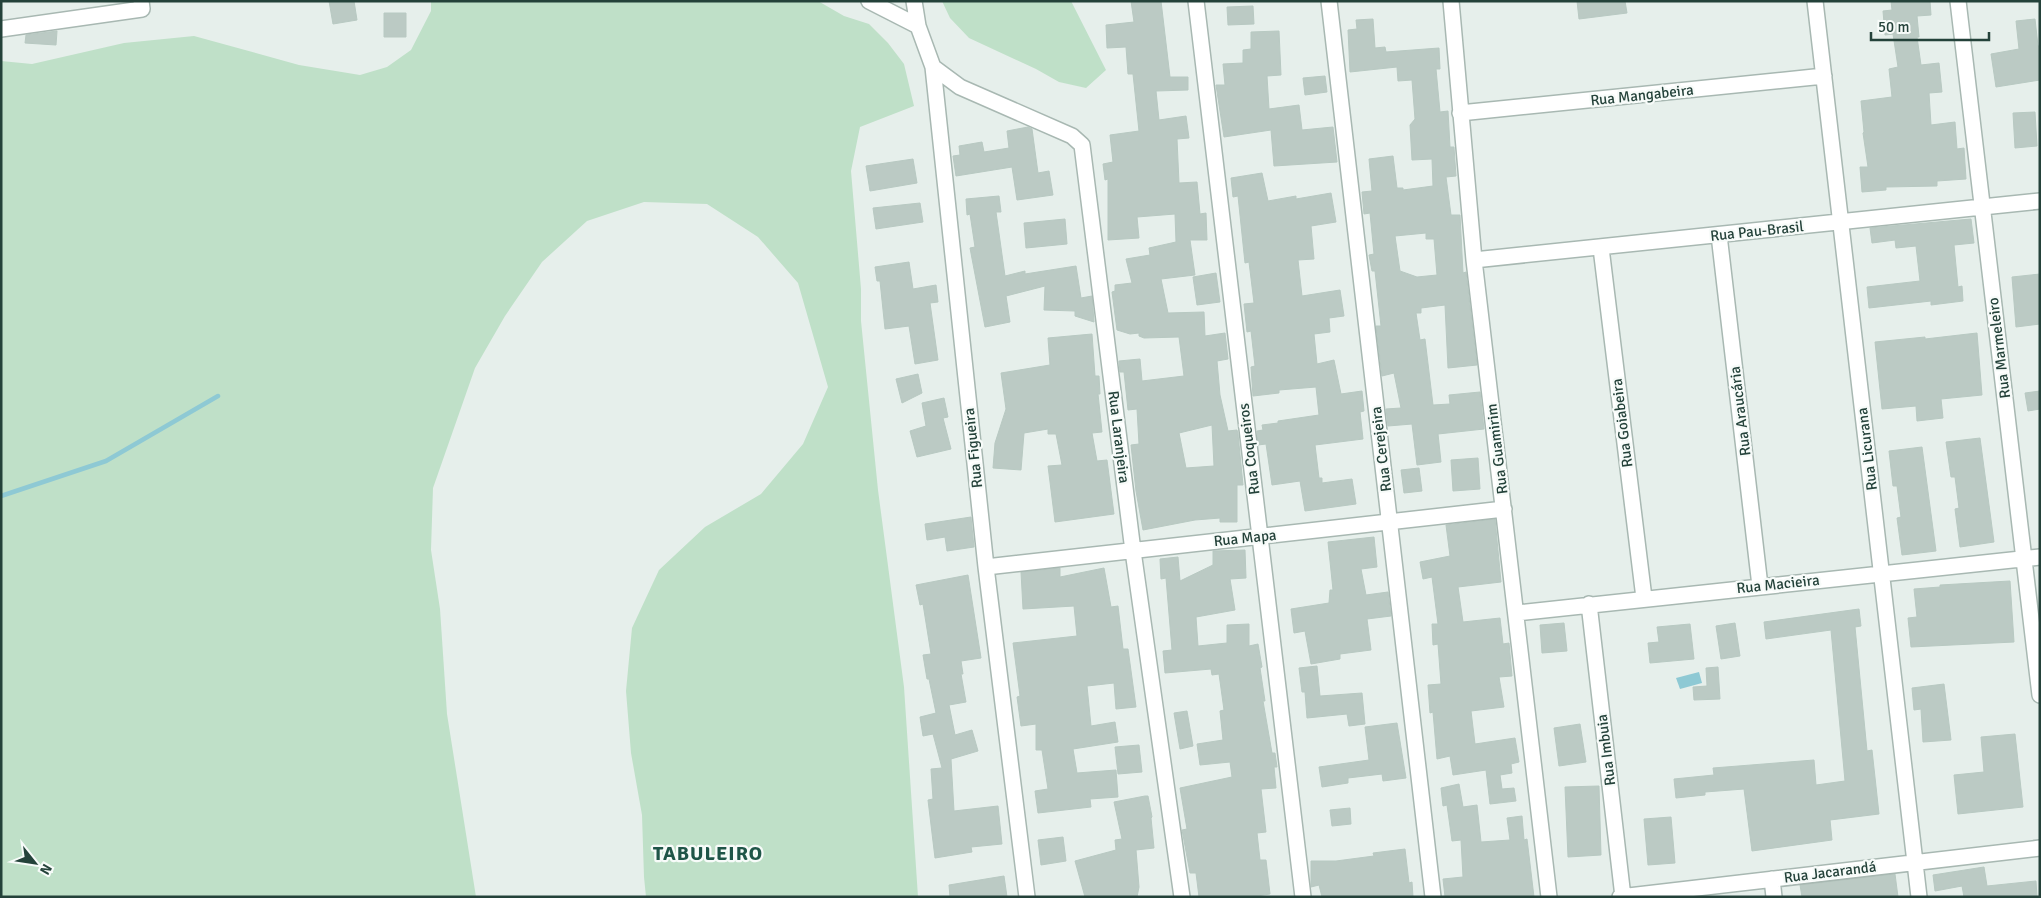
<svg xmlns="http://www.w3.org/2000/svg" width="2041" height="898" font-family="Signika,sans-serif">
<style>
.green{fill:#bfe0c8}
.water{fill:#8ec9d4}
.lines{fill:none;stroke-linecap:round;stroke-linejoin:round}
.stream{stroke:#8ec9d4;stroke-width:4.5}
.building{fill:#bbcac4;stroke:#b8c9c2;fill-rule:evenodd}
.street-casing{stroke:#a8b8b2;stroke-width:18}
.street{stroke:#fff;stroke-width:15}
.labels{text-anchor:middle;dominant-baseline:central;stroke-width:4.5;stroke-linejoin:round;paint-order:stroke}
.street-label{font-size:15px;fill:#24423a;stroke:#f7fbf9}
.district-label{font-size:20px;font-weight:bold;letter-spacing:1px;fill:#1f5548;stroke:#f7fbf9}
</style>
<rect width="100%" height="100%" fill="#e6efeb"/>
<path class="green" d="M431 1H818L844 16 869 24 888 43 904 64 914 106 860 127 851 171 861 289V321L878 490 904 687 918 897H646L644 877 642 815 631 753 626 691 632 628 659 570 705 527 761 494 803 444 828 387 798 283 758 237 707 204 644 202 587 221 542 262 505 316 475 368 433 488 431 550 440 609 447 714 476 897H1V61L32 64 124 43 194 36 299 65 360 75 387 67 411 50 431 11Z
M942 1H1071L1106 70 1086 88 1059 82 1036 69 969 38 950 18Z"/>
<path class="water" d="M1699 672 1702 683 1680 689 1676 678Z"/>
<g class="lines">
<path class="stream" d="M1 496 106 461 218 396"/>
</g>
<path class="building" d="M329 1H354L357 20 333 24Z
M1131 1H1161L1170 77H1188V90L1156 91 1159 120 1186 116 1189 138 1177 139 1179 183 1197 182 1200 214 1206 213 1207 240H1190L1195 275 1161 279 1168 313 1204 312 1205 336 1225 333 1228 359 1217 361 1220 395 1228 431 1237 430 1238 434 1243 485H1237V522H1220V518L1195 520 1143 530 1136 491 1131 445 1139 444 1137 409 1128 410 1124 372H1120L1119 361 1140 359 1142 381 1184 376 1179 337 1144 338 1139 336V333L1130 334 1117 330 1112 292 1115 291V285L1132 283 1126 259 1150 255 1149 248 1176 242 1175 214 1137 217 1139 238 1108 240V179L1105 180 1103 164 1113 162 1110 135 1139 131 1133 74H1128L1126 47 1107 48 1106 25 1134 22ZM1212 425 1214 466 1186 468 1179 433Z
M1577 1H1625L1627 13 1579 19Z
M1891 1H1930L1931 15 1917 16 1919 37H1917L1921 65 1939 63 1942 92 1929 93 1931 125 1955 122 1957 149 1964 148 1966 179 1937 181V186L1886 187V190L1862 192 1860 167H1868L1863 133 1864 132 1861 101 1892 97 1889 69 1898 67 1893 34 1885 35 1883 11 1892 10Z
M1253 6 1254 24 1228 25 1227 7Z
M384 13H406V37H384Z
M1373 19 1375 48 1385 47 1386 52 1439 48 1440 69H1436L1440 112 1448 111 1450 147H1454L1456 176 1446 177 1451 215H1460L1463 273 1466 272 1477 365 1448 368 1445 305 1421 308V313H1416L1420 340 1425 339 1433 405 1450 404 1449 395 1480 392 1484 429 1438 434 1441 462 1417 465 1412 424 1388 426 1386 409 1401 408 1394 373 1382 376 1376 326H1381L1375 271H1372L1369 255 1374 254 1370 213 1364 214 1362 192 1372 191 1369 159 1393 156 1397 188H1403V190L1433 186 1432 159 1412 160 1410 125 1415 119 1412 80 1398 81 1397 67 1350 72 1348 30 1357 29 1356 20ZM1426 233V239H1434L1437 275 1417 277 1400 271 1395 236Z
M2035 19 2038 46H2040V80L1996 87 1991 54 2019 49 2016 21Z
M57 31 56 45 25 43 26 35Z
M1279 31 1281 75 1267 76 1269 109 1299 105 1302 130 1333 127 1337 162 1274 166 1271 130 1224 137 1216 85H1225L1223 64 1243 63V50L1251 49V32Z
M1325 76 1327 92 1305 95 1303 78Z
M2035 112 2037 146 2015 148 2013 113Z
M1028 127 1032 129 1038 173 1049 171 1053 195 1017 200 1012 167 956 176 953 156 960 155 959 146 982 142 984 152 1009 148 1007 131Z
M913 159 917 183 870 191 866 166Z
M1262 173 1268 201 1296 196V199L1331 193 1336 222 1311 226 1314 259 1298 260 1302 296 1340 290 1344 316 1329 318 1330 332 1314 334 1317 364 1334 360 1341 394 1362 391 1364 411 1360 412 1363 439 1315 445 1319 478H1322V483L1352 479 1356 504 1305 511 1300 481 1272 485 1266 444 1258 445 1257 431 1263 430 1262 425 1278 423V421L1319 415 1316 387 1279 390V393L1253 396 1251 367 1255 366 1251 331 1247 332 1244 304 1254 303 1249 262 1245 263 1238 196 1233 197 1231 178Z
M999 196 1001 212H996L1005 276 1025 271V274L1076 266 1081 298 1092 296 1094 322 1075 316V311L1044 310 1045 286 1006 296 1010 322 985 327 970 248 975 247 970 214 967 215 966 199Z
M920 203 923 222 876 229 873 208Z
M1065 219 1067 244 1026 248 1024 223Z
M1971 219 1974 243 1954 245 1958 287 1962 286 1963 301 1931 305V301L1869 308 1867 287 1920 281 1916 246 1896 248 1895 240 1872 243 1870 228Z
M909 262 913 289 936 285 938 302 930 303 938 360 915 364 909 326 885 329 880 281H877L875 267Z
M1216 273 1220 302 1197 305 1193 277Z
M2040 274V324L2016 327 2012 277Z
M1977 333 1982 395 1941 399 1943 418 1917 421 1916 406 1882 409 1875 342 1925 337V339Z
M1092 334 1095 376H1099L1100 394H1098L1102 432 1092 433 1097 461 1107 460 1114 514 1055 522 1048 466 1062 465 1056 434H1048V429L1024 433 1021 470 993 468 995 443 1006 409 1001 373 1050 365 1048 338Z
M918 374 922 393 902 403 896 379Z
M2040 391V409L2028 411 2025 393Z
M944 398 948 417 943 418 951 449 917 457 910 431 926 426 922 403Z
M1980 438 1994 542 1960 547 1955 509 1959 508 1955 477H1951L1946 442Z
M1922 447 1936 551 1902 555 1897 518 1901 517 1897 486H1893L1889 451Z
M1478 458 1480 489 1453 491 1451 460Z
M1419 468 1422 491 1404 493 1401 470Z
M971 517 974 547 947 551 945 537 927 540 925 524Z
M1495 519 1501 582 1458 587 1463 622 1500 618 1503 644 1509 643 1512 676 1499 677 1504 707 1471 711 1475 744 1515 738 1519 762 1511 764 1512 773 1500 775 1502 789 1514 788 1516 801 1490 804 1486 770 1453 775 1450 756 1437 759 1433 712 1430 713 1428 685 1441 684 1438 644 1433 645 1432 624H1438L1432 577 1423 579 1420 562 1450 556 1446 525Z
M1374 537 1377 567 1361 569 1366 595 1388 592 1391 616 1367 619 1371 650 1340 654V659L1311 664 1305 631 1294 633 1291 609 1329 603 1330 590H1333L1328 542Z
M1245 550 1246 578 1230 579 1235 610 1196 617 1198 646 1227 643V625L1249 624V646L1258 644 1262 667 1260 668 1265 701H1263L1272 753H1275L1277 767H1274L1276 788 1261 789 1266 832 1257 833 1260 860H1266L1270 894 1250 897H1199L1196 873H1190L1183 835 1182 830 1187 829 1180 788 1232 777 1230 762 1200 765 1197 744 1223 740 1220 711 1224 710 1219 674 1212 675 1211 669 1165 673 1163 651 1172 650 1166 578 1161 579 1160 559 1178 557 1180 581 1213 565V551Z
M1060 568V577L1104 568 1111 607 1118 606 1123 649H1128L1136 707 1116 709 1114 683 1087 686 1091 726 1115 722 1118 742 1073 749 1077 773 1116 770 1118 797 1090 799 1091 807 1038 813 1035 791 1048 789 1042 750H1036V724L1021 726 1017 697 1020 696 1013 643 1077 636 1074 606 1023 609 1021 572Z
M968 575 981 658 961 661 963 674H961L966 702 949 705 955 735 972 730 978 751 951 759 954 811 998 806 1002 844 971 847 972 852 935 858 928 800 933 799 931 769 942 768 933 734 923 736 920 717 936 713 929 679H927L923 655 931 654 923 604 920 605 916 585Z
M2010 581 2014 642 1911 647 1908 618 1917 617 1914 589 1940 587V585Z
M1859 609 1861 626 1855 627 1867 751 1872 750 1879 814 1830 820 1832 840 1752 851 1744 789 1705 792V795L1676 798 1674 779 1714 775 1713 768 1814 760 1816 785 1845 781 1831 630 1766 639 1764 622Z
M1564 623 1567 651 1542 653 1540 625Z
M1735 623 1740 656 1721 659 1716 626Z
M1690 624 1694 659 1650 663 1648 643 1659 642 1657 627Z
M1317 666 1320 696 1362 693 1365 724 1349 726 1347 714 1307 718 1305 692H1302L1299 668Z
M1718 667 1720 699 1694 700 1693 687 1707 686 1706 668Z
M1944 684 1951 740 1923 742 1921 709 1914 710 1912 688Z
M1187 711 1193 746 1180 749 1174 713Z
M1397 723 1406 778 1383 781 1382 774 1348 778V783L1322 787 1319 767 1369 760 1365 727Z
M1580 724 1586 762 1559 766 1554 728Z
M2015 734 2023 807 1958 814 1954 775 1984 772 1981 737Z
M1139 745 1142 772 1118 774 1115 747Z
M1459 784 1463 807 1477 805 1481 842 1510 840 1507 818 1522 816 1524 840 1527 839 1534 897H1445L1443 879 1463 877 1461 840 1452 841 1447 805 1443 806 1441 788Z
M1599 786 1601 855 1568 857 1565 787Z
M1145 796H1148L1152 817 1151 818 1154 848 1136 850 1139 887 1137 897H1085L1075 861 1116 850 1115 840 1122 839 1114 802Z
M1350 808 1351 824 1332 826 1330 810Z
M1671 817 1675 863 1648 865 1644 819Z
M1063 837 1066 861 1041 865 1038 840Z
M1405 849 1409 883 1412 882 1413 897H1322L1319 885 1311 887V861H1336L1374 856 1373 853Z
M1984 867 1987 886 2036 881 2037 897H1964L1962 886 1935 891 1933 875Z
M1895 874 1898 897H1802L1800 885Z
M1004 876 1007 897H950L949 885Z"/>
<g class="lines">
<g class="street-casing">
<path id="street" d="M869 1 918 26
M914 1 918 26 933 67 986 567 1027 897
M1196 1 1303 897
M1329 1 1433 897
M1451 1 1474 260 1549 897
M1815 1 1919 897
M1958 1 2040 695
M1 29 142 9 141 1
M933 67 960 87 1072 136 1082 145 1133 551 1182 897
M1460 113 1824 76
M1719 235 1760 586
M1601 248 1644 598
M1474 260 2040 201
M986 567 1504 509
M1589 604 1623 897
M1517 613 2040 557
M1772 879 1774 897
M1620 897 2040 848"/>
</g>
<use href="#street" class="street"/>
</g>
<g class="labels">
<g class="street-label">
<text transform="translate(1642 95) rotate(-6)">Rua Mangabeira</text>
<text transform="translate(1757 231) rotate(-6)">Rua Pau-Brasil</text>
<text transform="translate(1999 348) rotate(-97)">Rua Marmeleiro</text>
<text transform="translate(1740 411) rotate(-97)">Rua Araucária</text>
<text transform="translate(1622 423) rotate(-97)">Rua Goiabeira</text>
<text transform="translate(1119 437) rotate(83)">Rua Laranjeira</text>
<text transform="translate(973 448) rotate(-96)">Rua Figueira</text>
<text transform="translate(1249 449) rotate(-97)">Rua Coqueiros</text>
<text transform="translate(1381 449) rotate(-97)">Rua Cerejeira</text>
<text transform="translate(1497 449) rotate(-97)">Rua Guamirim</text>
<text transform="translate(1867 449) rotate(-97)">Rua Licurana</text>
<text transform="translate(1245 538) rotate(-6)">Rua Mapa</text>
<text transform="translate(1778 584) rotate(-6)">Rua Macieira</text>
<text transform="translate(1606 750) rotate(-97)">Rua Imbuia</text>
<text transform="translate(1830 872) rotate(-7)">Rua Jacarandá</text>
</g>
<g class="district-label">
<text x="708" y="853">TABULEIRO</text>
</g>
</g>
<rect width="2041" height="898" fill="none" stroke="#24423a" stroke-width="5"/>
<g transform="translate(35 863) rotate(120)" stroke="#f7fbf9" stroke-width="4" paint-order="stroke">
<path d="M0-4L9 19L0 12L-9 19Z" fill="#24423a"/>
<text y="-8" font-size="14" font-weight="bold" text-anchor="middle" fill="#24423a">N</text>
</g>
<path d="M1871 32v8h118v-8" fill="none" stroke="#24423a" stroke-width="2.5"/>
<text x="1878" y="32" font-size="15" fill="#24423a" stroke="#f7fbf9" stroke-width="4" paint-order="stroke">50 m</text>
</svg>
